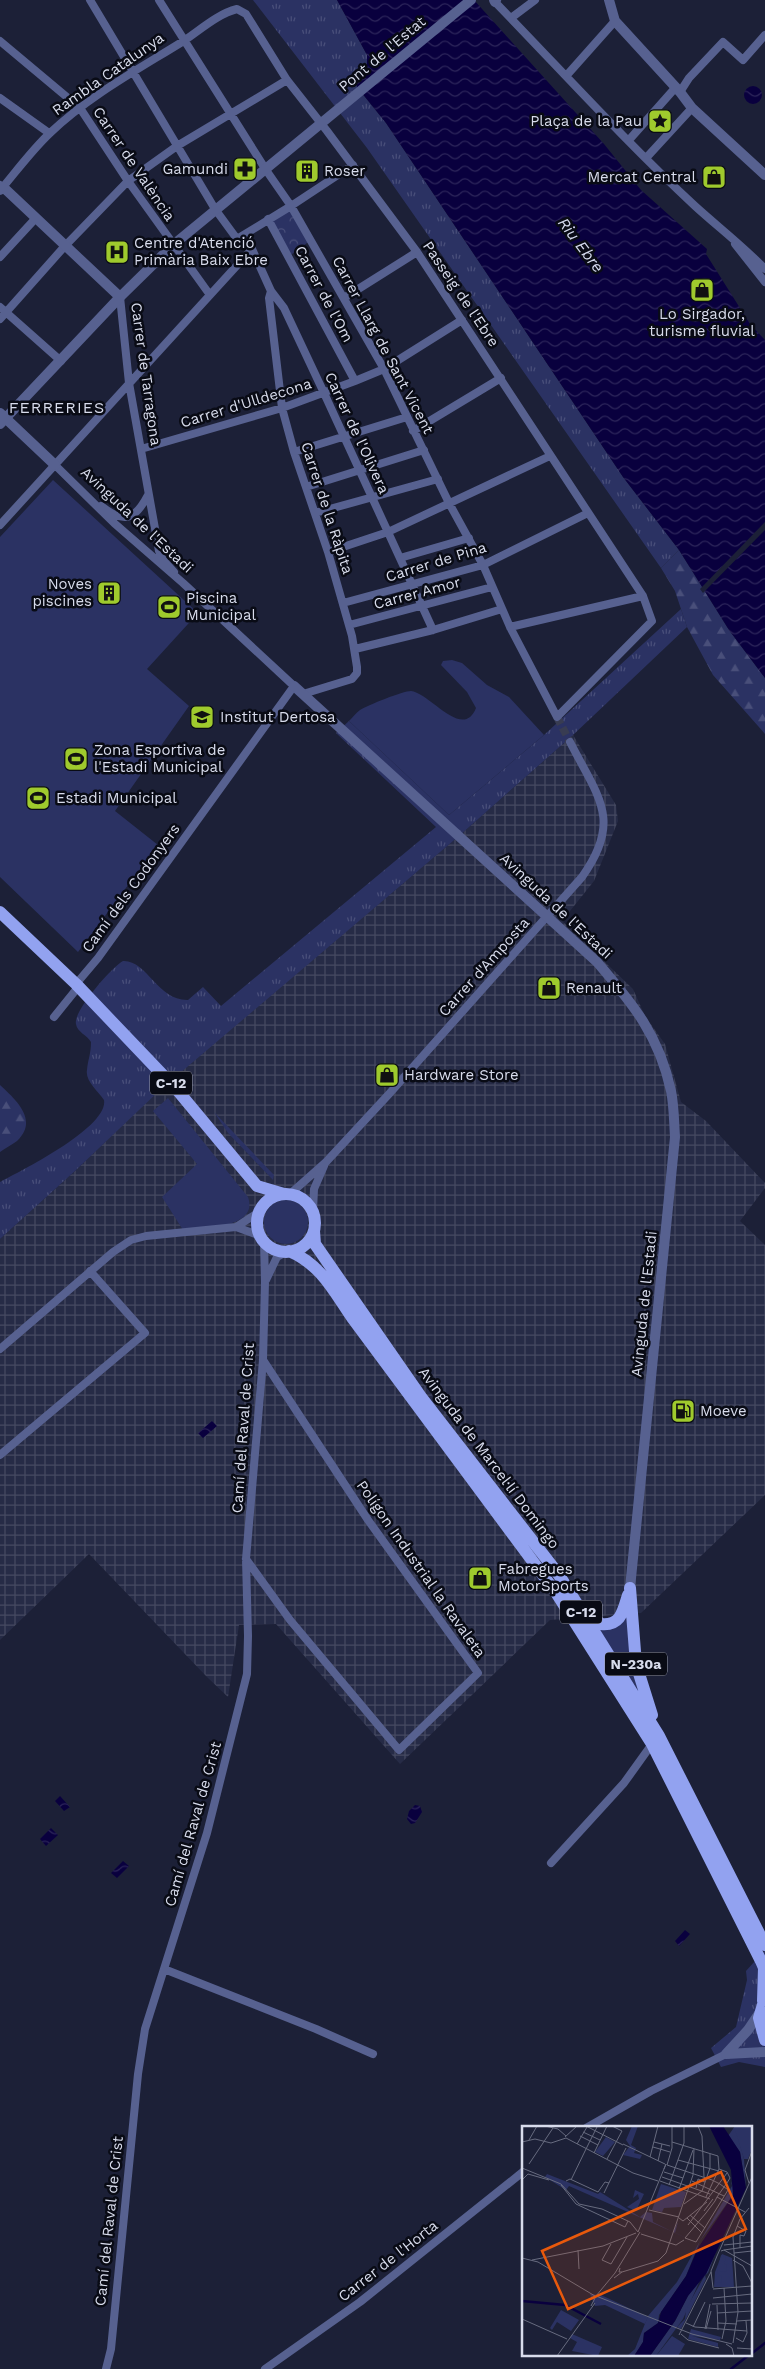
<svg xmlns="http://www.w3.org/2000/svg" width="765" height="2369" font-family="'Work Sans',sans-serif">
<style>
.industrial{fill:url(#industrial-grid)}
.grass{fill:url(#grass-tufts)}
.forest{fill:url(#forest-firs)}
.park{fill:url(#park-crowns)}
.garden{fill:#2b3263}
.water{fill:url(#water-waves)}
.pier{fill:#1c2037}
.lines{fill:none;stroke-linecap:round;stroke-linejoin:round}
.stream{stroke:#09003e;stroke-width:2.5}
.minor-tunnel{stroke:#383c52;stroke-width:8;stroke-dasharray:8 4;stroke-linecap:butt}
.minor{stroke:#576190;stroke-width:8}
.tertiary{stroke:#576190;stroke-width:10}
.primary{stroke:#92a2f0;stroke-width:12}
.labels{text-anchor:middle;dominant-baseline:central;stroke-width:5;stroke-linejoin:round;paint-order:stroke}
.shield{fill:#090b15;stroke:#9a9dac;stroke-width:1}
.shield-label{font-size:14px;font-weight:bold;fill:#d8dcec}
.street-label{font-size:15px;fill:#d8dcec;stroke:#090b15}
.poi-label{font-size:15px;fill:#d8dcec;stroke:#090b15;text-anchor:start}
.water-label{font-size:16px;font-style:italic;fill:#d5daee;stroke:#090b15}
.neighbourhood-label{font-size:16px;letter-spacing:1px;fill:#d8dcec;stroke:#090b15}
.inset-river{fill:none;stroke:#09003e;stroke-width:2.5}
.inset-road{fill:none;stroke:#676b7f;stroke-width:1}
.view{fill:#e8590c;fill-opacity:0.15;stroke:#e8590c;stroke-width:2.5}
.inset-edge{fill:none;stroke:#d8dcec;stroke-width:2.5}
</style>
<defs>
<pattern id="industrial-grid" width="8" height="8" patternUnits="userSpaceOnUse" patternTransform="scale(1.25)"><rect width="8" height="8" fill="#262b46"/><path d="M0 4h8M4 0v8" fill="none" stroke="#454961"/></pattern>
<pattern id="grass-tufts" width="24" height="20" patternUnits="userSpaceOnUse" patternTransform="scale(1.25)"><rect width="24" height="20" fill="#2b3263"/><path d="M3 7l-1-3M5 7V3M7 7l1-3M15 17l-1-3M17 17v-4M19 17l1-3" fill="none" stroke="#494f7a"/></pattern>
<pattern id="forest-firs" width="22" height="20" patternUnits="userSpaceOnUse" patternTransform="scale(1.25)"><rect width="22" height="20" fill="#2b3263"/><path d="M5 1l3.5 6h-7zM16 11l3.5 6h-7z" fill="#494f7a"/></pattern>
<pattern id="park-crowns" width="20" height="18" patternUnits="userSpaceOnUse" patternTransform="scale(1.25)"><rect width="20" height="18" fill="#2b3263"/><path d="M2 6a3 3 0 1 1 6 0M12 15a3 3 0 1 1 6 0" fill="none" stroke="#494f7a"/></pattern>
<pattern id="water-waves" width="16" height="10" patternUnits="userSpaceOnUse" patternTransform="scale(1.25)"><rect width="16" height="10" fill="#09003e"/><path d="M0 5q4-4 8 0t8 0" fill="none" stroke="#2c255a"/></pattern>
</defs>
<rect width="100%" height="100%" fill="#1c2037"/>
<path class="industrial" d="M573 735 616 805 618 821 594 881 562 921 633 989 645 1016 665 1044 681 1102 706 1121 765 1183V1188L740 1221 765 1245V1495L641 1613 550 1620 400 1764 276 1624 239 1625 228 1697 207 1677 89 1554 0 1640V1239L75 1171 159 1090 459 836Z"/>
<path class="grass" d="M253 0H337L367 55V69L357 87 386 123 623 477 679 550 661 568 367 148Z
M681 609 687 627 573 735 459 836 160 1090 75 1171 0 1239V1182C21 1171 109 1127 104 1100 98 1091 85 1081 87 1070 88 1059 91 1054 91 1042 87 1035 77 1032 76 1024 73 1011 112 967 123 961 147 960 158 1001 188 1000L203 987 221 1006 436 827 336 733 349 721 449 815 544 735Z
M765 1950V2067L739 2062 721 2067 711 2048 736 2027 747 1980 746 1971Z"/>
<path class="forest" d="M679 550 729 630 765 678V734L713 675 687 627 675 591 661 568Z
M0 1085C16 1100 39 1120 17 1141 12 1145 5 1148 0 1152Z"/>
<path class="park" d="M291 206 311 240 288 257 268 219Z"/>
<path class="garden" d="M53 480 198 613 147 669 189 706 115 811 158 845 78 952 0 877V537Z
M452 660 462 663 487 685 509 697 544 735 449 815 349 721C352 718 356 713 360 710 368 705 403 691 411 691 430 693 463 741 476 708L467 692 441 665 443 661Z
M168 1098 248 1197C259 1229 203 1227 183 1230L162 1197 197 1164 153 1111Z
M214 1112 274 1175 273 1180 228 1133Z
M264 1222a22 22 0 1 1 44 0a22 22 0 1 1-44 0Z
M629 1604 645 1707 594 1624 603 1628Z"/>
<path class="water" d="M337 0H474L604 144 641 190 707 249 706 254 750 324 765 340V678L729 630 679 550 623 477 386 123 357 87 355 79 360 73 364 72 367 69V55Z
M744 95a9 9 0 1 1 18 0a9 9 0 1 1-18 0Z
M212 1421 217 1426 203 1438 198 1433Z
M60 1796 70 1807 64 1811 55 1801Z
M415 1805 420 1806 422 1812 415 1823 411 1824 407 1819 409 1811Z
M51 1828 58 1835 46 1846 40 1839Z
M123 1861 129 1866 117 1878 111 1873Z
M685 1930 690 1934 679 1946 675 1941Z"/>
<path class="pier" d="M765 522V530L703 593 700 589Z"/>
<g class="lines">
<path class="stream" d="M751 2354 765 2343
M731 2369 749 2355"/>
<path class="minor-tunnel" d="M557 717 570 742"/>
<path class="minor" d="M90 0 215 209 237 239 252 249
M497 0 495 2C561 70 625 141 695 206 718 227 743 246 765 269
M511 18 535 0
M0 41 80 108 128 181 210 295
M567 75 615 21
M680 92 689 78 723 42 743 60 765 35
M0 98 49 133
M629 140 676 87
M647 157 692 108
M0 185 3 187C18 169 33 149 50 133 89 96 137 70 182 42 199 31 217 14 237 9L246 14 287 80 327 131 417 252 643 596 652 621 557 717 510 627 483 565 449 503 384 369 291 206 266 170 159 0
M268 219 355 381
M237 239 291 206 353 165
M735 244 765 282
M252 249 271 291 284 308 324 393 433 630
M0 257 35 219
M271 291 269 298 282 408 294 452 328 552 352 636 357 667V673L352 679 303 694
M120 297 129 383 159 551 163 560 174 572
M344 298 417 252
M0 307 61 361
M0 319 64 247 128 181 177 146 287 80
M413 431 501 378
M141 449 282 408 355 381 384 369 462 320
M294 452 407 417
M55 465 114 523 183 583 294 686 98 958 76 984
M306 487 424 450
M101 506C124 524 135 520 148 495
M315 513 438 479
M0 525 252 249
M328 552 388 532 550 456
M400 558 469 538
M343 603 483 565 588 513
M349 625 492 587
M510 627 643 596
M355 649 433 630 502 609
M54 1017 79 986
M290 1194 326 1162 389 1094 582 877C623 820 598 797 570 742
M313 1211 314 1189 324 1166
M236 1227 259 1212
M266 1280 277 1257 286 1252
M0 1349 113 1252 131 1240 146 1236 236 1227 261 1236
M0 1455 145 1333 90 1271
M246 1559 290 1620 399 1750 478 1673 368 1520 263 1360
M551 1863 624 1783 652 1744
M164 1969 316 2029 373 2054
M586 2128 651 2091 726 2054
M106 2369 111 2349 138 2074 145 2029 207 1833 247 1674 248 1636 246 1559 263 1360 265 1282 264 1241
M265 2369 360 2302 524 2171"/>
<path class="tertiary" d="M494 0 495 2
M609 0 615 21 680 92 692 108 765 175
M0 190 3 187 120 297
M0 413 55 465
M0 424 120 297 173 245 471 0
M294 686 597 962C633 1004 659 1035 671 1091 674 1105 674 1122 675 1137L630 1588
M726 2054 748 2030 760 2012
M726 2054 765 2052"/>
<path class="primary" d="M0 912 76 984 178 1091 257 1186 284 1194
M257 1223a29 29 0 1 1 58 0a29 29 0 1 1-58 0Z
M314 1231 315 1244 421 1397 559 1575 659 1736 765 1945
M289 1251C322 1265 334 1292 353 1319L557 1594 652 1744 761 1961 764 1968 763 2001
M630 1588 636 1664 652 1715
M587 1607 596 1620 601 1624C621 1626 623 1611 628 1595
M765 1998 759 2018 765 2040"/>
</g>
<defs>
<g id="sight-square" transform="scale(1.25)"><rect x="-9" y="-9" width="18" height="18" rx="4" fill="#9fca2d" stroke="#090b15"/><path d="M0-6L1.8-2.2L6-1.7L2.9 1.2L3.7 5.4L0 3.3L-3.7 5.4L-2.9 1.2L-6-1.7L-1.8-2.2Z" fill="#111"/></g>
<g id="pharmacy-square" transform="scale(1.25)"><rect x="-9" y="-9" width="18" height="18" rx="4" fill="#9fca2d" stroke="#090b15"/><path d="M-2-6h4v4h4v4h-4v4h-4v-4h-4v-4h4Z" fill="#111"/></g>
<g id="building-square" transform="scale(1.25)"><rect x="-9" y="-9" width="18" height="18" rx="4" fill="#9fca2d" stroke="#090b15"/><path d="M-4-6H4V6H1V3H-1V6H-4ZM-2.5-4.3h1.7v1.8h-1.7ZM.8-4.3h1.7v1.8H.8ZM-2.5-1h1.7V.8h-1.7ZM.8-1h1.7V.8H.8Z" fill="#111"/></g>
<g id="shop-square" transform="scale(1.25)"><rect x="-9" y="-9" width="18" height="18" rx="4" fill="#9fca2d" stroke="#090b15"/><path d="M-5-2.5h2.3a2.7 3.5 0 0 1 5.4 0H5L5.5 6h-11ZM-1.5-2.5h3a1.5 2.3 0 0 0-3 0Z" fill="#111"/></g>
<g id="hospital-square" transform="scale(1.25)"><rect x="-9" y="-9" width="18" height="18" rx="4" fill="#9fca2d" stroke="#090b15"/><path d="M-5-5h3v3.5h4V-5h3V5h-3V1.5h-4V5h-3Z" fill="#111"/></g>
<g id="stadium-square" transform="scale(1.25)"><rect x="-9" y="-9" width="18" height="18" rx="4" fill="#9fca2d" stroke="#090b15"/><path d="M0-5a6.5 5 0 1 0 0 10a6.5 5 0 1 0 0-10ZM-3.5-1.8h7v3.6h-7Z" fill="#111"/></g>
<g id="school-square" transform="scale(1.25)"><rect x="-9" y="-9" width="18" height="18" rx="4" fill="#9fca2d" stroke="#090b15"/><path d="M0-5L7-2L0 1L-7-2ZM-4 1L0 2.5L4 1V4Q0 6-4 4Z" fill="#111"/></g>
<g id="fuel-square" transform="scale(1.25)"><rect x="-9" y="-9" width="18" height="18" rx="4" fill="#9fca2d" stroke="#090b15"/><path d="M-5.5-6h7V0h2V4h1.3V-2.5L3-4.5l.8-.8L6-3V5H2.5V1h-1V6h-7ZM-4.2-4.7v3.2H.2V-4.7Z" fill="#111"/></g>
</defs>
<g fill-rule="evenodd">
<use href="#sight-square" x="660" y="121"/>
<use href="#pharmacy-square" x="245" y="169"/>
<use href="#building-square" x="307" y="171"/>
<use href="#shop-square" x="714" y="177"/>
<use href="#hospital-square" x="117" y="252"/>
<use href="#shop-square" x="702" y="290"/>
<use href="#building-square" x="109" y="593"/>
<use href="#stadium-square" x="169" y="607"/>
<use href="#school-square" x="202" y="717"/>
<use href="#stadium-square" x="76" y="759"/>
<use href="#stadium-square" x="38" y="798"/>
<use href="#shop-square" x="549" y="988"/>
<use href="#shop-square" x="387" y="1075"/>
<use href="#fuel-square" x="683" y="1411"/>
<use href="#shop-square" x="480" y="1578"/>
</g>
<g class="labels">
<g class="shield">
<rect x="150" y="1071.5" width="42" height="23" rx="4"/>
<rect x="560" y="1600.5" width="42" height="23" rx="4"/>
<rect x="605" y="1652.5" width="62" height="23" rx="4"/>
</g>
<g class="shield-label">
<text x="171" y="1083">C-12</text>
<text x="581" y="1612">C-12</text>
<text x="636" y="1664">N-230a</text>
</g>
<g class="street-label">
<text transform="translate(382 54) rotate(-40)">Pont de l'Estat</text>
<text transform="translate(108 74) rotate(-35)">Rambla Catalunya</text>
<text transform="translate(134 164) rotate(56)">Carrer de València</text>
<text transform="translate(324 294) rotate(62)">Carrer de l'Om</text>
<text transform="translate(461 294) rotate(56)">Passeig de l'Ebre</text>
<text transform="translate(383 345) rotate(62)">Carrer Llarg de Sant Vicent</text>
<text transform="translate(146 374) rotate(82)">Carrer de Tarragona</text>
<text transform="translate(246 403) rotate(-17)">Carrer d'Ulldecona</text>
<text transform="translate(357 433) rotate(65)">Carrer de l'Olivera</text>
<text transform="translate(327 508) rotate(72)">Carrer de la Ràpita</text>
<text transform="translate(137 520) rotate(43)">Avinguda de l'Estadi</text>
<text transform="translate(436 562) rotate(-17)">Carrer de Pina</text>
<text transform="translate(417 593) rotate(-15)">Carrer Amor</text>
<text transform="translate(131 888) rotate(-54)">Camí dels Codonyers</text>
<text transform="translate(556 906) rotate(43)">Avinguda de l'Estadi</text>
<text transform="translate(484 967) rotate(-48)">Carrer d'Amposta</text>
<text transform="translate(644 1304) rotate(-84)">Avinguda de l'Estadi</text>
<text transform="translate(243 1428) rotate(-86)">Camí del Raval de Crist</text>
<text transform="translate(489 1458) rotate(53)">Avinguda de Marcel·lí Domingo</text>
<text transform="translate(421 1569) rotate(55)">Polígon Industrial la Ravaleta</text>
<text transform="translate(193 1824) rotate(-74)">Camí del Raval de Crist</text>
<text transform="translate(109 2221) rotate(-84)">Camí del Raval de Crist</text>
<text transform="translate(388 2261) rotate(-38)">Carrer de l'Horta</text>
</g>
<g class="poi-label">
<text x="642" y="121" text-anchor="end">Plaça de la Pau</text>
<text x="228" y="169" text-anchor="end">Gamundi</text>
<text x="324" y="171">Roser</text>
<text x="696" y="177" text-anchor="end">Mercat Central</text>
<text x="134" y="243">Centre d'Atenció<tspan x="134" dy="17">Primària Baix Ebre</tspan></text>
<text x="702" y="314" text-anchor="middle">Lo Sirgador,<tspan x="702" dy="17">turisme fluvial</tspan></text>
<text x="92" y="584" text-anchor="end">Noves<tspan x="92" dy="17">piscines</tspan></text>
<text x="186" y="598">Piscina<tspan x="186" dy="17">Municipal</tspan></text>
<text x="220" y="717">Institut Dertosa</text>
<text x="94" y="750">Zona Esportiva de<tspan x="94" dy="17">l'Estadi Municipal</tspan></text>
<text x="56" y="798">Estadi Municipal</text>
<text x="566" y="988">Renault</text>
<text x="404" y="1075">Hardware Store</text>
<text x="700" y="1411">Moeve</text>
<text x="498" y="1569">Fabregues<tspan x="498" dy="17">MotorSports</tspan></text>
</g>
<g class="water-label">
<text transform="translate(581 245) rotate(53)">Riu Ebre</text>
</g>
<g class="neighbourhood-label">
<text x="57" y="407">FERRERIES</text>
</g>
</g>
<g transform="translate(522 2126)">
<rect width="230" height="230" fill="#1c2037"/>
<path d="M25 48 76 68 78 66 118 91 124 86 130 87 131 96 151 106 156 96 153 107 176 117 47 60 44 64 23 51ZM209 55 212 62 211 69 178 115 210 60ZM68 168 79 169 126 191 123 198 83 179 73 180Z" fill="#2b3263"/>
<path d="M110 0H116L109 19 114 22 112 27 120 29 118 33 101 29 108 20 104 14ZM213 0 222 33 224 62 218 26 206 10ZM113 64 122 68 114 85 105 81 117 73 116 68 111 72ZM178 115 164 150 137 189 136 197 122 207 121 216 112 230H105L113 223 126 190 155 156ZM195 123 186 147 178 154 161 193 134 230H128L153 195 167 168 181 150 184 148Z" fill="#2b3263"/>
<path d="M230 0V23L226 33H222L212 1ZM84 11 93 16 81 30 73 26ZM200 128 210 132 212 161H192L193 146ZM183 149 184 153 159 203 155 201 163 193 164 183ZM169 203 199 211 198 214 170 210 196 217V221L166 213Z" fill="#2b3263"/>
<path d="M139 58 164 66 159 81 142 82 140 86 130 84ZM199 129 204 131 202 139 205 138 204 146 198 145 201 146 197 149 200 150 199 157 193 156ZM39 184 57 194 49 205 35 196 30 204 28 202ZM50 208 80 221 76 230 50 225 55 216 48 212ZM150 210 163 218 156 230H134Z" fill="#2b3263"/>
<path d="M187 0H201L218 26 224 62 184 148 166 170 153 195 128 230H112L121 216 122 207 136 197 139 186 164 150 176 122 211 69 209 44Z" fill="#09003e"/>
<path class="inset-river" d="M0 175 43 179 79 198"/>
<path class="inset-road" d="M23 0 36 3 44 10M64 0 101 19M176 0 180 10 182 51M61 6 78 14M58 10 76 19M43 11 55 0M7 14 15 0M0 16 13 13 29 17 44 12 111 47 136 55M132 16 148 20M150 16 196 30 197 43 184 71M55 18 65 1M101 18 143 38M131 21 148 26M64 23 75 1M72 27 85 0M128 31 136 0M85 33 100 5 90 0M156 34 197 45M136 35 140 18M7 38 31 2M145 39 190 54 198 58 202 61 205 63 206 64 174 116 163 112 184 87 193 75 195 71 202 61 205 57 208 52 205 46 197 43M145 39 150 22V0M0 42 39 58 57 78 80 83 108 96 116 106M142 46 161 52M140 51 188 68M0 54 6 48 27 54M49 54 64 23M44 55 48 53 76 66 83 56 87 57M138 55 188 73M170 55 202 70M227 57 223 44 230 25M39 59 54 78 103 101 106 95M147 59 162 17V0M174 62 176 53 183 56M157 63 171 24M82 67 104 22M195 71 223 86M162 78 180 65 188 42V28M127 84 157 91M182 85 191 73M168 89 183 102M157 92 161 95 185 76M165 92 180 107M166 99 205 47M215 100 224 105 222 110 218 109V122M116 106 144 38 142 43M119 108 154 119 162 114M89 118 80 134 89 138 105 111M202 119 230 116M56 124 57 143M202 124 230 120M199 125 202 124 230 140M212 127 230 125M195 130 230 51M0 132 16 136 73 170M10 134 81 120 114 107M211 134 221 140 230 157M100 146 136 135 144 127 171 49 172 23M92 152 100 146H97L98 142M191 162 189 145 195 130M191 163 230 160M74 170 93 147 118 106M191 172 230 168M190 178 230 177M195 179 196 204M69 180 74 170 170 208 210 218M195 187 230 185M0 193 45 213M215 195 230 194M164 197 173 201 225 205M196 197 215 198M171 201 183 176M183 203 188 178M184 203 189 185M159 208 166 214 197 222M157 209 189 146M214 212 221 216 225 207 224 195M200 213 204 195 202 162M211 217 216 186 211 111 218 93 227 82M204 218 210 222 212 230M215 222 230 223M35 230 73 177"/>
<path class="view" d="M199 46 224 103 46 183 20 125Z"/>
<rect width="230" height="230" class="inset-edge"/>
</g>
</svg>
